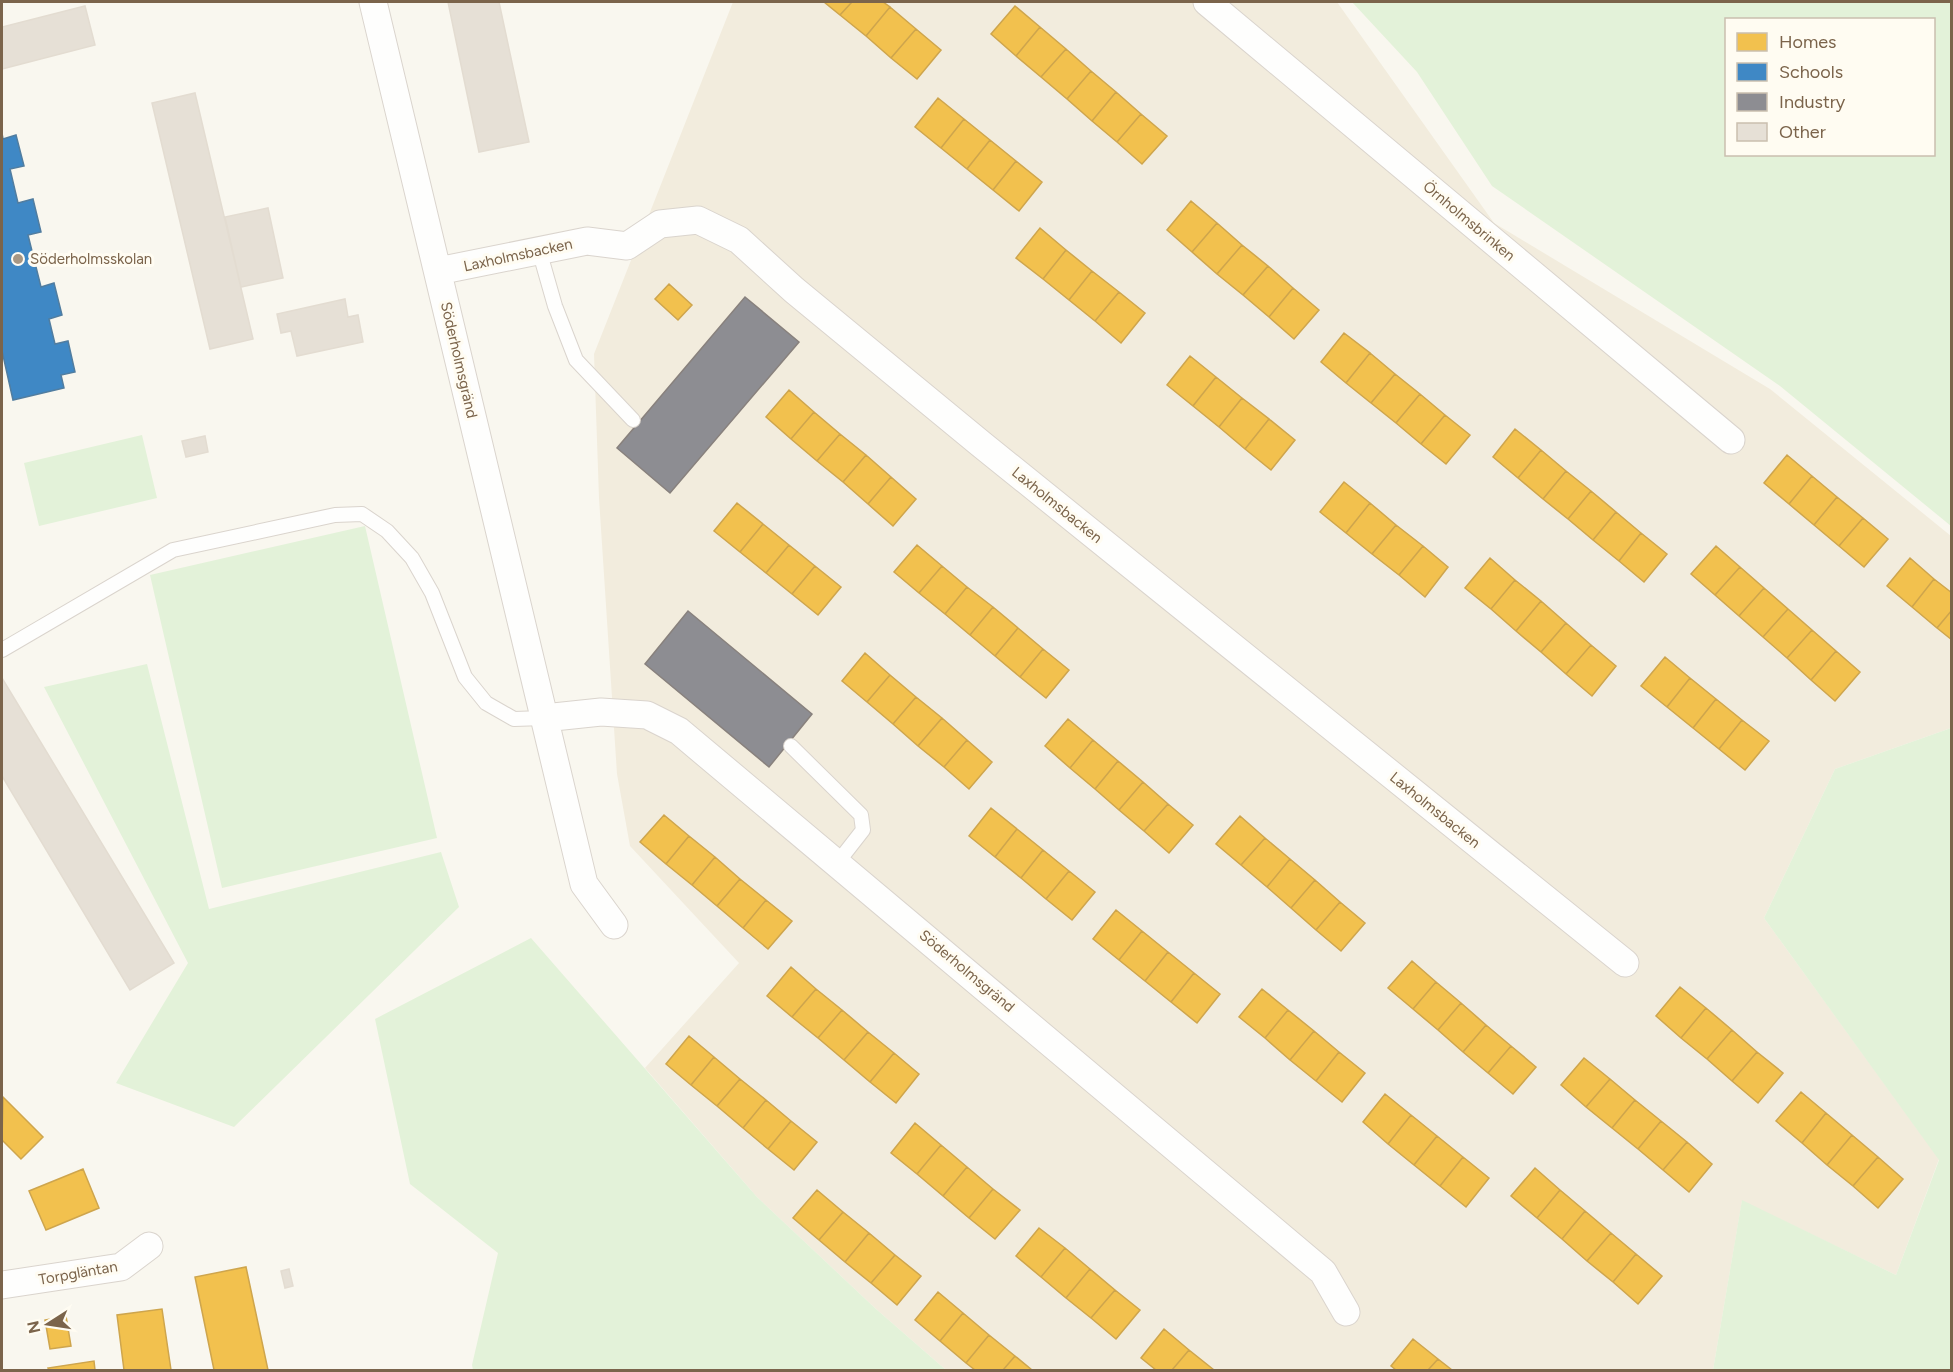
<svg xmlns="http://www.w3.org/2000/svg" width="1953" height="1372" font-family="Figtree,sans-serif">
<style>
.residential{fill:#f2ecdd}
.green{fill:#e3f2d9;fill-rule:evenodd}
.homes{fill:#f2c14e;stroke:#cea54d;stroke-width:1.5}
.schools{fill:#3f88c5;stroke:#517da0;stroke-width:1.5}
.industry{fill:#8d8d92;stroke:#88817d;stroke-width:1.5}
.building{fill:#e6e0d6;stroke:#e3dcd1;stroke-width:1.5}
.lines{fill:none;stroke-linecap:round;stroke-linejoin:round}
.lane-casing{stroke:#dad4cd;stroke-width:16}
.street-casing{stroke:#dad4cd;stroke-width:29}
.lane{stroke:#fefefd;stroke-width:14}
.street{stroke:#fefefd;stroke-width:27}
.poi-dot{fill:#a79784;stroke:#fffcf2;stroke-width:2}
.labels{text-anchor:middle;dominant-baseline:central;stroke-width:6;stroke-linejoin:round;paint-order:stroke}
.street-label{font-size:15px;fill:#7b644b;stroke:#fffcf2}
.poi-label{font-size:15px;fill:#7b644b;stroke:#fffcf2;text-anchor:start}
</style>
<rect width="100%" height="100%" fill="#f9f7ef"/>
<path class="residential" d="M733 2H1337L1494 223 1770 389 1951 536V728L1835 769 1764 918 1939 1159 1896 1275 1742 1201 1713 1370H946L876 1309 757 1197 645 1068 739 963 630 846 617 774 599 498 594 354Z"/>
<path class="green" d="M1352 2H1951V526L1780 386 1492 186 1417 72ZM1726 20H1934V154H1726Z
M142 435 157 498 39 526 24 463Z
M365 526 437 838 222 888 150 575Z
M147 664 209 909 441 852 459 907 234 1127 116 1083 188 963 44 687Z
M1951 728V1370H1713L1742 1200 1896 1275 1939 1160 1764 918 1835 769Z
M531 938 757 1197 876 1309 946 1370H473L472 1365 498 1253 410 1184 375 1019Z"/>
<path class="homes" d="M824 2H852L840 15Z
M852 2H883L890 7 866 36 840 15Z
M1015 6 1040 27 1016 56 991 34Z
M890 7 916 29 891 58 866 36Z
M1040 27 1066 49 1041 77 1016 56Z
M916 29 941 50 917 79 891 58Z
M1066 49 1091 71 1067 99 1041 77Z
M1091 71 1116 92 1092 121 1067 99Z
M1116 92 1141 114 1117 142 1092 121Z
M938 98 964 119 941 148 915 127Z
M1141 114 1167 136 1142 164 1117 142Z
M964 119 990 140 967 169 941 148Z
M990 140 1016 161 993 190 967 169Z
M1016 161 1042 182 1019 211 993 190Z
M1191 201 1217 223 1192 252 1167 230Z
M1217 223 1242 245 1217 274 1192 252Z
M1040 228 1066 250 1043 279 1016 258Z
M1242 245 1268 266 1243 295 1217 274Z
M1066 250 1092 271 1069 300 1043 279Z
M1268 266 1293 288 1269 317 1243 295Z
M1092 271 1119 292 1095 321 1069 300Z
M669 284 692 305 678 320 655 299Z
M1293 288 1319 310 1294 339 1269 317Z
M1119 292 1145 313 1121 343 1095 321Z
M1344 333 1370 353 1346 383 1321 362Z
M1370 353 1395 374 1371 403 1346 383Z
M1190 356 1216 377 1193 406 1167 385Z
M1395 374 1420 394 1396 423 1371 403Z
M1216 377 1242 398 1219 427 1193 406Z
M789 390 814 412 791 439 766 417Z
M1420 394 1445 415 1421 444 1396 423Z
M1242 398 1269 419 1245 449 1219 427Z
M814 412 840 434 817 461 791 439Z
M1445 415 1470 435 1446 464 1421 444Z
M1269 419 1295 440 1271 470 1245 449Z
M1515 429 1541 450 1518 478 1493 457Z
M840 434 866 455 843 482 817 461Z
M1541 450 1566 471 1543 499 1518 478Z
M866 455 891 477 868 504 843 482Z
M1787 455 1812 476 1789 504 1764 483Z
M1566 471 1591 491 1568 519 1543 499Z
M1812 476 1837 497 1814 525 1789 504Z
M891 477 916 499 893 526 868 504Z
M1344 482 1370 503 1346 533 1320 512Z
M1591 491 1616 512 1593 540 1568 519Z
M1837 497 1863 518 1839 546 1814 525Z
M737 503 763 524 740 552 714 531Z
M1370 503 1396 525 1372 554 1346 533Z
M1616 512 1641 533 1619 561 1593 540Z
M1863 518 1888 539 1864 567 1839 546Z
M763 524 789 545 766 573 740 552Z
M1396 525 1423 546 1399 575 1372 554Z
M1641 533 1667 554 1644 582 1619 561Z
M789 545 815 566 792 594 766 573Z
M917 545 942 566 919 593 894 572Z
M1423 546 1448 567 1425 597 1399 575Z
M1716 546 1740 567 1715 595 1691 574Z
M1490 558 1515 580 1491 609 1465 588Z
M1910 558 1934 579 1912 607 1887 586Z
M815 566 841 587 818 615 792 594Z
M942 566 967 587 945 614 919 593Z
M1740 567 1764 588 1739 616 1715 595Z
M1934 579 1952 593V610L1937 628 1912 607Z
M1515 580 1541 601 1516 631 1491 609Z
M967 587 993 607 970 635 945 614Z
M1764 588 1788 609 1763 637 1739 616Z
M1541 601 1566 623 1541 652 1516 631Z
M993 607 1018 628 995 656 970 635Z
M1788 609 1812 630 1787 658 1763 637Z
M1952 610V640L1937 628Z
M1566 623 1591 645 1566 674 1541 652Z
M1018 628 1043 649 1020 677 995 656Z
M1812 630 1836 651 1811 680 1787 658Z
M1591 645 1616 666 1592 696 1566 674Z
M1043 649 1069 670 1046 698 1020 677Z
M1836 651 1860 672 1835 701 1811 680Z
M865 653 890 675 867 702 842 681Z
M1665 657 1690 678 1667 707 1641 686Z
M890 675 916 697 893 724 867 702Z
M1690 678 1716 699 1693 728 1667 707Z
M916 697 942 718 918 746 893 724Z
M1716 699 1742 720 1719 749 1693 728Z
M942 718 967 740 944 767 918 746Z
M1068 719 1093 740 1070 768 1045 746Z
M1742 720 1769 741 1745 770 1719 749Z
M967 740 992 762 969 789 944 767Z
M1093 740 1118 761 1095 789 1070 768Z
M1118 761 1143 782 1119 810 1095 789Z
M1143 782 1168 804 1144 831 1119 810Z
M1168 804 1193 825 1169 853 1144 831Z
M991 808 1017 829 995 857 969 836Z
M664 815 689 836 666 864 640 842Z
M1240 816 1265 838 1241 865 1216 844Z
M1017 829 1043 850 1021 878 995 857Z
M689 836 715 857 692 885 666 864Z
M1265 838 1290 859 1267 887 1241 865Z
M1043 850 1069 871 1046 899 1021 878Z
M715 857 740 879 717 906 692 885Z
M1290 859 1315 880 1291 908 1267 887Z
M1069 871 1095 892 1072 920 1046 899Z
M740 879 766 900 743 928 717 906Z
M1315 880 1340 902 1316 930 1291 908Z
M766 900 792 921 768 949 743 928Z
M1340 902 1365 923 1341 951 1316 930Z
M1116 910 1142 931 1119 960 1093 939Z
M1142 931 1168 952 1145 981 1119 960Z
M1168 952 1194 973 1171 1002 1145 981Z
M1412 961 1436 982 1413 1009 1388 988Z
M791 967 816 989 792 1017 767 996Z
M1194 973 1220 994 1197 1023 1171 1002Z
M1436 982 1461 1003 1438 1030 1413 1009Z
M1680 987 1706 1008 1681 1038 1656 1016Z
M816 989 842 1010 818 1038 792 1017Z
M1262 989 1288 1010 1265 1038 1239 1017Z
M1461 1003 1486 1025 1463 1052 1438 1030Z
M1706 1008 1732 1030 1707 1059 1681 1038Z
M842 1010 868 1032 844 1060 818 1038Z
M1288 1010 1314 1031 1290 1060 1265 1038Z
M1486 1025 1511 1046 1488 1073 1463 1052Z
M1732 1030 1757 1052 1732 1081 1707 1059Z
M1314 1031 1339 1052 1316 1081 1290 1060Z
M868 1032 894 1053 870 1082 844 1060Z
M689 1036 714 1057 691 1085 666 1064Z
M1511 1046 1536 1067 1513 1094 1488 1073Z
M1339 1052 1365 1073 1342 1102 1316 1081Z
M1757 1052 1783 1073 1758 1103 1732 1081Z
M894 1053 919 1074 896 1103 870 1082Z
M714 1057 740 1079 717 1106 691 1085Z
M1584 1058 1610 1079 1586 1107 1561 1085Z
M740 1079 766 1100 743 1128 717 1106Z
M1610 1079 1635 1100 1612 1128 1586 1107Z
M1801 1092 1826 1113 1802 1143 1776 1121Z
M1385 1094 1411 1115 1388 1144 1363 1122Z
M3 1097 43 1137 21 1159 2 1140Z
M766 1100 791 1121 768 1149 743 1128Z
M1635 1100 1661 1121 1638 1149 1612 1128Z
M1826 1113 1852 1135 1827 1165 1802 1143Z
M1411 1115 1437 1136 1414 1165 1388 1144Z
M791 1121 817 1142 794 1170 768 1149Z
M1661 1121 1687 1142 1663 1170 1638 1149Z
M915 1123 941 1145 917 1174 891 1153Z
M1852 1135 1878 1157 1853 1186 1827 1165Z
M1437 1136 1463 1157 1440 1186 1414 1165Z
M1687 1142 1712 1164 1689 1192 1663 1170Z
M941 1145 967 1167 943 1196 917 1174Z
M1463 1157 1489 1178 1466 1207 1440 1186Z
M1878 1157 1903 1179 1878 1208 1853 1186Z
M967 1167 993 1189 969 1218 943 1196Z
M1535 1168 1560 1190 1537 1218 1511 1196Z
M83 1169 99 1208 46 1230 29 1191Z
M993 1189 1020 1210 995 1239 969 1218Z
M817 1190 843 1212 819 1240 793 1218Z
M1560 1190 1585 1211 1562 1239 1537 1218Z
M1585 1211 1611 1233 1587 1261 1562 1239Z
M843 1212 869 1233 845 1262 819 1240Z
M1039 1228 1065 1248 1041 1277 1016 1256Z
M869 1233 895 1255 871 1283 845 1262Z
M1611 1233 1636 1254 1613 1282 1587 1261Z
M1065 1248 1090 1269 1066 1298 1041 1277Z
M1636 1254 1662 1276 1638 1304 1613 1282Z
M895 1255 921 1276 897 1305 871 1283Z
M246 1267 268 1370H214L195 1277Z
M1090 1269 1115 1290 1091 1318 1066 1298Z
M1115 1290 1140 1310 1116 1339 1091 1318Z
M938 1292 963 1313 940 1341 915 1320Z
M162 1309 171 1370H124L117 1315Z
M963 1313 989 1335 966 1363 940 1341Z
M66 1316 71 1346 50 1349 45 1320Z
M1164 1329 1189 1350 1172 1370H1156L1141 1358Z
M989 1335 1015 1356 1003 1370H975L966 1363Z
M1413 1339 1438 1359 1428 1370H1396L1391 1366Z
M1189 1350 1214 1370H1172Z
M1015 1356 1032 1370H1003Z
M1438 1359 1452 1370H1428Z
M94 1361 95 1370H49L48 1368Z"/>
<path class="schools" d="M2 133 3 139 16 135 24 166 10 169 18 203 33 199 41 232 28 235 41 287 54 283 62 315 49 319 55 344 68 341 75 372 61 375 64 388 13 400 2 351Z"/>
<path class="industry" d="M745 297 799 342 670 493 617 448Z
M688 611 812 714 769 767 645 664Z"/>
<path class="building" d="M448 2H499L529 142 479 152Z
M85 6 95 45 2 69V27Z
M195 93 253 339 210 349 152 103Z
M268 208 283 278 241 287 225 217Z
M345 299 348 317 358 315 363 342 297 356 291 331 281 333 277 314Z
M205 436 208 452 186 457 182 441Z
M2 678 174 963 130 990 2 776Z
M289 1269 293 1286 285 1288 281 1271Z"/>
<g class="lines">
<g class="lane-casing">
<path id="lane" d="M539 250 555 306 576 360 633 420
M2 650 173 550 335 515 362 514 387 531 412 558 432 593 465 677 486 703 514 719 544 718
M791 746 861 815 863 830 838 862"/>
</g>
<g class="street-casing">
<path id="street" d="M373 2 584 884 614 925
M1207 2 1731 440
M438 271 587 241 627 246 660 224 698 220 739 240 794 290 981 444 1625 963
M544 718 601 712 647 715 679 731 1323 1272 1346 1312
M2 1285 121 1267 149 1246"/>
</g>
<use href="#lane" class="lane"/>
<use href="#street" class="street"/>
</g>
<circle class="poi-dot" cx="18" cy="259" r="6"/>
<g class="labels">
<g class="street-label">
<text transform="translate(1469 221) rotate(40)">Örnholmsbrinken</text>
<text transform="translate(518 255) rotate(-12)">Laxholmsbacken</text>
<text transform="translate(459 360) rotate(77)">Söderholmsgränd</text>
<text transform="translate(1057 505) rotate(39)">Laxholmsbacken</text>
<text transform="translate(1435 810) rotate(39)">Laxholmsbacken</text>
<text transform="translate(967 971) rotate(40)">Söderholmsgränd</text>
<text transform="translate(78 1273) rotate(-10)">Torpgläntan</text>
</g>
<g class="poi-label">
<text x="30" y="259">Söderholmsskolan</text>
</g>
</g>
<rect width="1953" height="1372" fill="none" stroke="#7b644b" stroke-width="6"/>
<rect x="1725" y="18" width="210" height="138" fill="#fffcf2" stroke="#cabfaf" stroke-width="1.5"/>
<rect x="1737" y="33" width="30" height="18" fill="#f2c14e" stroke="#cabfaf" stroke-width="1.5"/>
<text x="1779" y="48" font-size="18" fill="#7b644b">Homes</text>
<rect x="1737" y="63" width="30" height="18" fill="#3f88c5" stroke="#cabfaf" stroke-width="1.5"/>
<text x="1779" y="78" font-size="18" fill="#7b644b">Schools</text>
<rect x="1737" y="93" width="30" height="18" fill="#8d8d92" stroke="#cabfaf" stroke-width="1.5"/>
<text x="1779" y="108" font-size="18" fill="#7b644b">Industry</text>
<rect x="1737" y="123" width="30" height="18" fill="#e6e0d6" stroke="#cabfaf" stroke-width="1.5"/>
<text x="1779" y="138" font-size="18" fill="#7b644b">Other</text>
<g transform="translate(48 1324) rotate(258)" stroke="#fffcf2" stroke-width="4.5" paint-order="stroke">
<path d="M0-4.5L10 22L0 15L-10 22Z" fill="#7b644b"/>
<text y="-9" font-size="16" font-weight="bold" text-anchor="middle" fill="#7b644b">N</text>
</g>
</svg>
